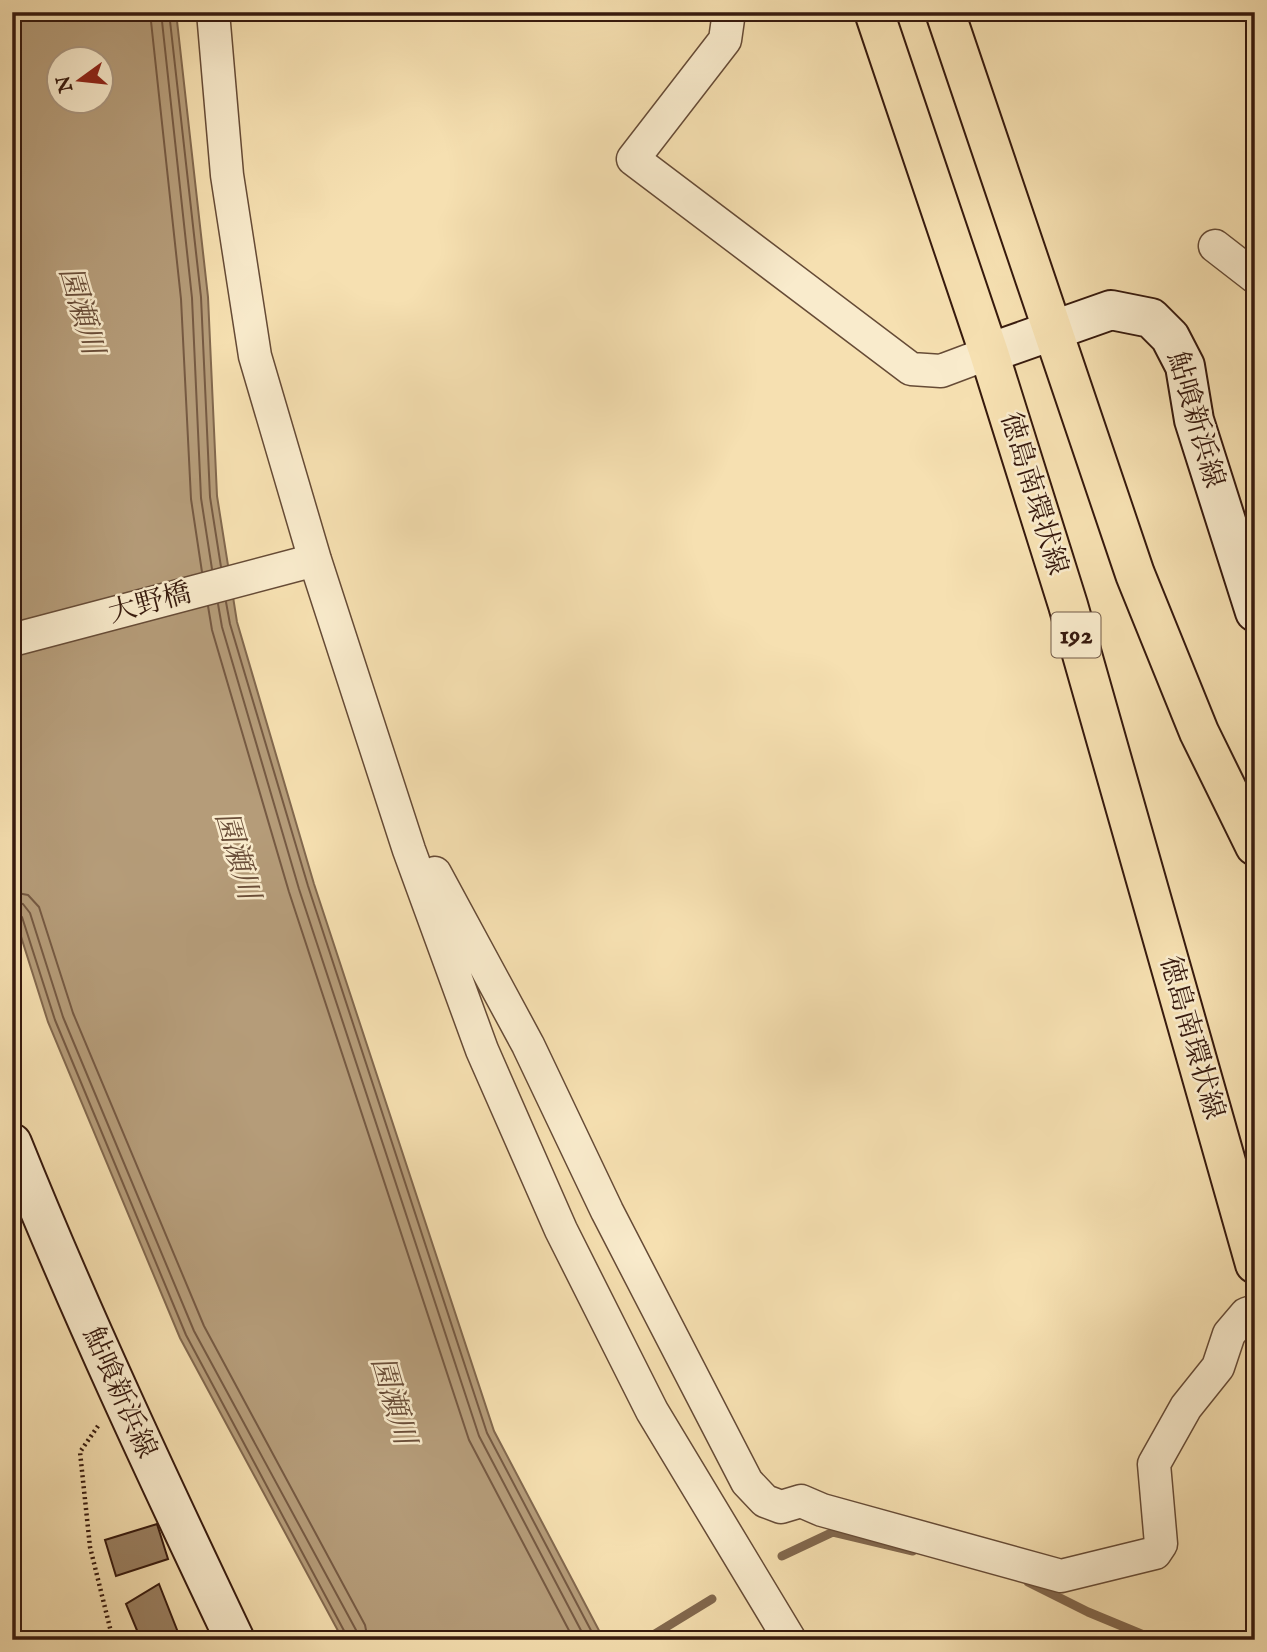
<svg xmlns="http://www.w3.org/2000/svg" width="1267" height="1652" font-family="'IM FELL English','Noto Serif JP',serif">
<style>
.water{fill:#b59c79;stroke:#82684e;stroke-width:2;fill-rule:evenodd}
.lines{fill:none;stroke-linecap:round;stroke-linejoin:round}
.shore{stroke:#765a43;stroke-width:2}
.stream{stroke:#82684e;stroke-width:9}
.building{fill:#9a8062;stroke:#36190d;stroke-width:2}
.street-casing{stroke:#664b36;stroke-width:35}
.secondary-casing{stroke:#36190d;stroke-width:42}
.highway-casing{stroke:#36190d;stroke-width:42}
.path{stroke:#36190d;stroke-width:4.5;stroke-dasharray:2 3.5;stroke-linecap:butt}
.street{stroke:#f9ebcc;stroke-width:32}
.secondary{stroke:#f9ebcc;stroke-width:38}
.highway{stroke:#f6e0b1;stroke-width:38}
.labels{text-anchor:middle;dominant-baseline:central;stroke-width:5;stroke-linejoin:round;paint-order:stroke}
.shield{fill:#f9ebcc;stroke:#705846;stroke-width:2}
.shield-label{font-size:26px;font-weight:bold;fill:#36190d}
.street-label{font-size:28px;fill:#36190d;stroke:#f9ebcc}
.water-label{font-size:30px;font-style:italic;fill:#694d38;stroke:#f9ebcc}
</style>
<rect width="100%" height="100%" fill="#f6e0b1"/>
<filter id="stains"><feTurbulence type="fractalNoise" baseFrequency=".00286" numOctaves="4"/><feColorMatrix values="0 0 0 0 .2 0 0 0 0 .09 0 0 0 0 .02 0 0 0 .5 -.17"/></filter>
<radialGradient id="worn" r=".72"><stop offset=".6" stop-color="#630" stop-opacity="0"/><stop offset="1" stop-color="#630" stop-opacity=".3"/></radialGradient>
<path class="water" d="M12 12H176L208 297 217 496 237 622 314 884 494 1431 604 1640H343L180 1338 48 1022 12 908ZM60 60H102V102H60Z"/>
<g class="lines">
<path class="shore" d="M150 12 181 299 191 499 202 572
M161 12 192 298 201 498 212 569
M169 12 201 297 210 497 221 567
M226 602 230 624 308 886 487 1433 596 1640
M218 604 222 627 299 889 479 1436 586 1640
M208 606 212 630 289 892 469 1440 574 1640
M12 892 28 895 39 907 73 1013 204 1326 365 1625 368 1640
M12 902 23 904 30 913 63 1017 194 1331 356 1630 358 1640
M12 911 22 917 55 1020 186 1335 349 1640"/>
<path class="stream" d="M782 1556 833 1532 913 1551
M1028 1582 1088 1612 1146 1636V1640
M645 1640 712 1599"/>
</g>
<path class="building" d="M157 1524 168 1559 116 1576 105 1540Z
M159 1584 181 1640H141L126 1604Z"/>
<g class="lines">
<g class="street-casing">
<path id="street" d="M213 12 227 175 255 356 315 560 409 850 482 1050 561 1230 652 1411 790 1640
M729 12 725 40 633 159 911 369 941 371 989 353
M1215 246 1255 277
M12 640 315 560
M435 873 528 1045 607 1211 747 1482 765 1501 781 1507 801 1501 822 1510 1061 1576 1155 1553 1161 1544 1154 1464 1186 1407 1218 1367 1229 1334 1246 1314 1255 1311"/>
</g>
<g class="secondary-casing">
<path id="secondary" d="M989 353 1111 310 1151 318 1170 337 1185 366 1194 420 1255 612
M12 1143C80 1312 157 1476 235 1640"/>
</g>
<g class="highway-casing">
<path id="highway" d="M874 12 989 353 1068 605 1255 1264
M945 12 1135 574 1199 732 1255 846"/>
</g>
<path class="path" d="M98 1426 80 1452 90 1547 113 1640"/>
<use href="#street" class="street"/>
<use href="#secondary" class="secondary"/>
<use href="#highway" class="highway"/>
</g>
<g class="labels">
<rect class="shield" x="1051.5" y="612.5" width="49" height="45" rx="5"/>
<g class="shield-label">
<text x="1076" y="635">192</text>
</g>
<g class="street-label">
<text transform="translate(1195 420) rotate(74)">鮎喰新浜線</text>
<text transform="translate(1033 494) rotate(73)">徳島南環状線</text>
<text transform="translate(150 604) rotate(-15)">大野橋</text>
<text transform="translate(1191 1038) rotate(74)">徳島南環状線</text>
<text transform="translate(119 1393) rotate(66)">鮎喰新浜線</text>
</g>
<g class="water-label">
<text transform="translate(80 311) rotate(74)">園瀬川</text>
<text transform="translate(236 856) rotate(74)">園瀬川</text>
<text transform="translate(392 1401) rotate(74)">園瀬川</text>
</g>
</g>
<rect width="1267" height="1652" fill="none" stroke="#f6e0b1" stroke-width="42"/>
<rect x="14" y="14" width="1239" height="1624" fill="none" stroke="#36190d" stroke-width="3.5"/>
<rect x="21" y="21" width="1225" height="1610" fill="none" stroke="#36190d" stroke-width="2"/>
<g transform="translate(80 80) rotate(255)"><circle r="33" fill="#f9ebcc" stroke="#ab9780" stroke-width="2"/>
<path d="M0-5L12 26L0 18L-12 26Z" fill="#8f2418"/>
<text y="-10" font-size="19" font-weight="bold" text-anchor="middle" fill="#36190d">N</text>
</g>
<rect width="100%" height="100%" filter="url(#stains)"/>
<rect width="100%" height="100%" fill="url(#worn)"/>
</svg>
